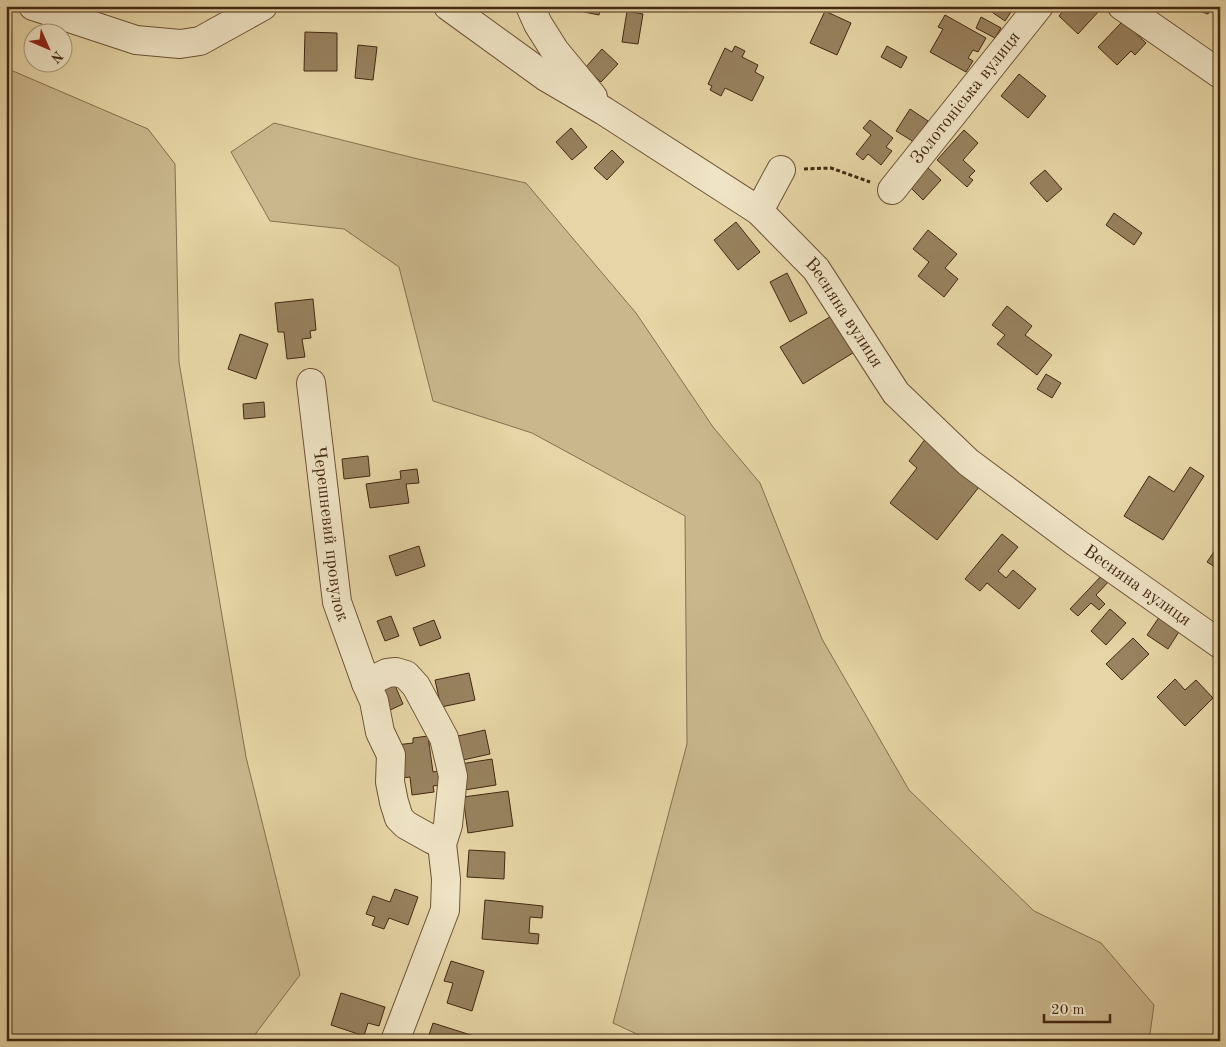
<svg xmlns="http://www.w3.org/2000/svg" width="1226" height="1047" font-family="'Old Standard TT',serif">
<style>
.green{fill:#cab88d;stroke:#867050}
.building{fill:#98825f;stroke:#432812}
.lines{fill:none;stroke-linecap:round;stroke-linejoin:round}
.minor-casing{stroke:#6c5337;stroke-width:30}
.path{stroke:#432812;stroke-width:3;stroke-dasharray:4 2.5;stroke-linecap:butt}
.minor{stroke:#efe4c5;stroke-width:28}
.labels{text-anchor:middle;dominant-baseline:central;stroke-width:5;stroke-linejoin:round;paint-order:stroke}
.street-label{font-size:18px;fill:#432812;stroke:#efe4c5}
</style>
<rect width="100%" height="100%" fill="#e6d5a6"/>
<filter id="stains"><feTurbulence type="fractalNoise" baseFrequency=".004" numOctaves="4"/><feColorMatrix values="0 0 0 0 .2 0 0 0 0 .09 0 0 0 0 .02 0 0 0 .5 -.17"/></filter>
<radialGradient id="worn" r=".72"><stop offset=".6" stop-color="#630" stop-opacity="0"/><stop offset="1" stop-color="#630" stop-opacity=".3"/></radialGradient>
<path class="green" d="M6 68 148 129 175 164 179 362 246 757 300 975 250 1041H6Z
M274 123 418 159 526 183 636 313 713 427 760 483 822 639 909 790 1034 911 1101 943 1154 1005 1149 1041H652L613 1023 687 744 685 516 532 433 433 401 399 267 344 229 270 221 231 152Z"/>
<path class="building" d="M586 6H601L599 15 584 12Z
M983 6H1015L1005 21Z
M1067 6H1093L1099 11 1078 34 1059 16Z
M1184 6H1211L1208 14Z
M627 11 643 14 638 44 622 42Z
M825 11 851 23 837 55 810 43Z
M945 15 986 38 978 52 973 50 968 58 973 61 966 72 930 52 943 29 938 27Z
M981 17 1001 28 995 38 976 28Z
M1123 21 1146 43 1135 55 1131 51 1117 65 1098 47Z
M305 32 337 33V71H304Z
M358 45 377 47 373 80 355 78Z
M735 46 745 51 742 57 758 65 755 72 764 77 752 101 725 88 721 96 710 90 712 86 708 84 725 48 732 52Z
M887 46 907 57 901 68 881 57Z
M602 49 618 64 601 82 585 68Z
M1019 74 1046 96 1028 118 1001 96Z
M910 109 928 121 914 142 896 131Z
M870 120 893 138 886 147 892 151 881 165 868 154 863 160 856 154 871 135 863 128Z
M571 128 587 147 572 160 556 142Z
M964 130 978 143 963 160 975 171 969 177 973 180 967 187 937 160Z
M612 150 624 162 607 180 594 168Z
M927 167 941 180 923 200 909 186Z
M1045 170 1062 189 1047 202 1030 183Z
M1114 213 1142 233 1134 245 1106 225Z
M736 222 760 252 738 270 714 240Z
M928 230 957 254 945 268 958 279 944 297 918 276 929 262 913 249Z
M787 273 807 313 790 322 770 282Z
M313 299 316 330 310 331 311 338 302 339 305 357 287 359 284 332H278L275 303Z
M1007 306 1032 326 1025 335 1052 355 1037 375 997 344 1005 335 992 325Z
M833 315 856 351 803 384 780 347Z
M240 334 268 344 256 379 228 369Z
M1046 374 1061 383 1052 398 1037 389Z
M264 402 265 417 244 419 243 404Z
M926 438 983 482 937 540 890 503 917 468 909 461Z
M368 456 370 476 344 479 342 459Z
M1190 467 1204 476 1163 540 1124 516 1149 476 1174 492Z
M417 469 419 483 406 484 409 503 370 508 366 484 401 479 400 471Z
M1002 534 1018 547 998 571 1006 578 1013 570 1036 589 1019 609 987 583 980 591 965 579Z
M1220 543V570L1207 562Z
M419 546 425 566 396 576 389 556Z
M1105 572 1112 578 1096 595 1105 604 1099 610 1091 603 1078 616 1070 609Z
M1110 609 1126 623 1106 645 1091 631Z
M1162 613 1182 627 1168 649 1147 635Z
M391 616 399 636 385 641 377 621Z
M434 620 441 638 420 646 413 628Z
M1133 638 1149 654 1122 680 1106 664Z
M469 673 475 700 441 707 435 680Z
M1175 679 1185 690 1196 680 1213 698 1185 726 1157 697Z
M394 683 403 704 386 712 376 691Z
M485 730 490 754 454 762 449 738Z
M428 736 433 772 439 771 441 785 433 786 434 792 412 795 410 777 400 778 396 745 413 743V738Z
M492 759 496 785 458 791 454 765Z
M508 791 513 826 468 833 463 797Z
M469 850 505 852 504 879 467 877Z
M395 889 418 897 408 925 389 918 384 929 372 925 375 917 366 914 373 896 390 902Z
M485 900 543 906 542 918 530 917 529 933 539 934 538 944 482 939Z
M451 961 484 971 472 1011 447 1003 453 983 444 981Z
M341 993 385 1007 379 1026 368 1023 364 1036 331 1025Z
M433 1023 474 1036 472 1041H427Z"/>
<g class="lines">
<g class="minor-casing">
<g id="minor">
<path d="M33 6 136 40 180 44 200 41 263 6"/>
<path id="s1" d="M448 6 546 77 604 111 759 211 816 269 896 393 968 462 1074 541 1220 644"/>
<path d="M530 6 538 24 555 51 593 97"/>
<path d="M1122 6 1220 74"/>
<path id="s2" d="M892 190 1039 6"/>
<path d="M759 211 781 170"/>
<path id="s3" d="M311 383 337 602 366 683 387 673 396 672 406 675 416 686 444 738 453 776 448 825 442 844 446 879 445 910 395 1041"/>
<path d="M366 683 374 701 380 732 391 755 390 782 394 802 399 818 406 825 431 839 442 844"/>
</g>
</g>
<path class="path" d="M804 169 831 168 870 182"/>
<use href="#minor" class="minor"/>
</g>
<g class="labels">
<g class="street-label">
<text stroke="none"><textPath href="#s2" startOffset="118">Золотоніська вулиця</textPath></text>
<text stroke="none"><textPath href="#s1" startOffset="506">Весняна вулиця</textPath></text>
<text stroke="none"><textPath href="#s3" startOffset="152">Черешневий провулок</textPath></text>
<text stroke="none"><textPath href="#s1" startOffset="911">Весняна вулиця</textPath></text>
</g>
</g>
<rect width="1226" height="1047" fill="none" stroke="#e6d5a6" stroke-width="25"/>
<rect x="8" y="8" width="1211" height="1032" fill="none" stroke="#432812" stroke-width="2.5"/>
<rect x="12" y="12" width="1201" height="1022" fill="none" stroke="#432812"/>
<g transform="translate(48 48) rotate(135)"><circle r="24" fill="#efe4c5" stroke="#aa997d"/>
<path d="M0-4L9 19L0 12L-9 19Z" fill="#8f2418"/>
<text y="-8" font-size="14" font-weight="bold" text-anchor="middle" fill="#432812">N</text>
</g>
<path d="M1044 1014v8h66v-8" fill="none" stroke="#432812" stroke-width="2.5"/>
<text x="1051" y="1014" font-size="15" fill="#432812" stroke="#efe4c5" stroke-width="4" paint-order="stroke">20 m</text>
<rect width="100%" height="100%" filter="url(#stains)"/>
<rect width="100%" height="100%" fill="url(#worn)"/>
</svg>
